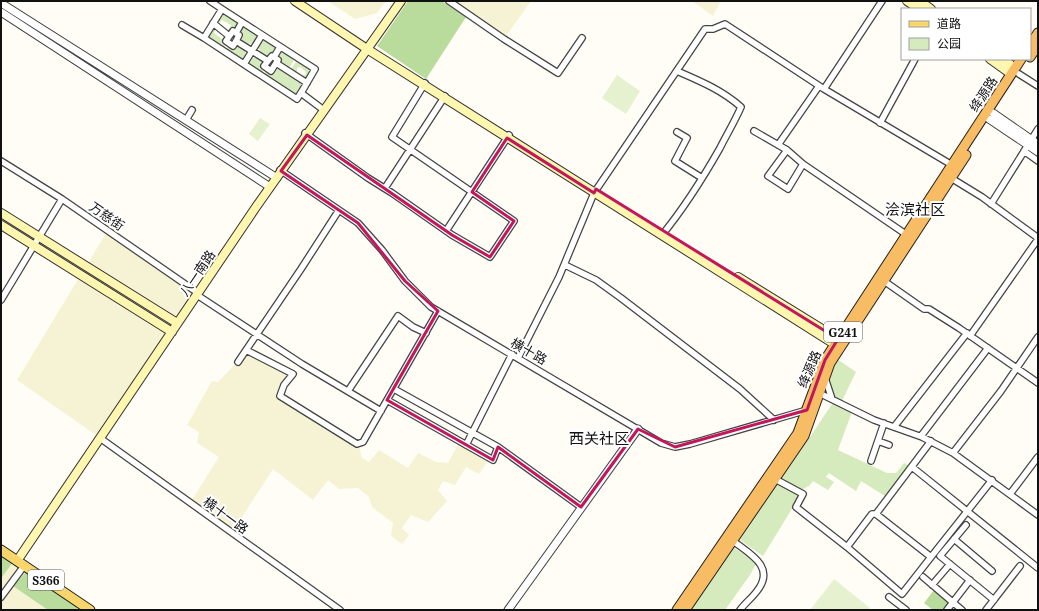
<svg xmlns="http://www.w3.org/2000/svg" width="1039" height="611" font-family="'Noto Serif','Noto Sans SC',serif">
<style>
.farmland{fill:#f6f3d4}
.green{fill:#d5ebbd}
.forest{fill:#b9dc9c}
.pitch{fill:#e6f2cf}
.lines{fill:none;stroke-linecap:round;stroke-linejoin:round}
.minor-casing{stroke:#444;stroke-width:8}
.tertiary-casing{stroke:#444;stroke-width:9}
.secondary-casing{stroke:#333;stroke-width:10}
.primary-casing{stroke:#222;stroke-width:11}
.trunk-casing{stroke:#222;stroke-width:11}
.minor{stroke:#fff;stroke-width:5.5}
.tertiary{stroke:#fff;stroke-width:7}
.secondary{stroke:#fff6b0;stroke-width:8}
.primary{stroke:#f9d66b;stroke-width:9}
.trunk{stroke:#f7bc64;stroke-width:9}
.marked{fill:none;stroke:#c2185b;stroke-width:3;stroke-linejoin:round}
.labels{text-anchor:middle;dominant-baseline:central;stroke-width:4;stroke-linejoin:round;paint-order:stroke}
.shield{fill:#fff;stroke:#585858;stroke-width:1}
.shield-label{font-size:12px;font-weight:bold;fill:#111}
.street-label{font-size:13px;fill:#111;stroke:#fff}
.quarter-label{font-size:15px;fill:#111;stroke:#fff}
</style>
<rect width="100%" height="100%" fill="#fffdf5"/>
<path class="farmland" d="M328 1H386L377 13 355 19Z
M449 1H531L504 39Z
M692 1H721L713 16Z
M108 230 197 295 100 438 17 380Z
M248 351 293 374 280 396 359 446 362 458 369 462 379 450 408 468 418 453 436 462 448 463 460 441 490 458 479 474 466 467 455 485 443 481 438 490 447 501 428 522 411 515 402 528 409 535 402 544 391 536 393 523 372 507 369 497 358 488 339 489 328 480 313 500 273 469 233 531 190 503 219 457 197 443 199 432 187 425 212 381 218 382Z
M1 554 85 610H1Z"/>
<path class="green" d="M223 12 241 23 236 32 229 35 227 33 231 25 222 20 218 25 216 23Z
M243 24 260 35 255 43 249 44 246 46 238 40 237 33Z
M214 25 217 27 214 33 222 39 225 35 227 44 224 48 206 37Z
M262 36 279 47 268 59 259 54 260 51 257 45Z
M236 42 245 48V52L246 55 243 62 225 51 229 45Z
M281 49 295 58 288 70 278 63 276 57Z
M258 56 266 61 262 74 245 63 249 58H255Z
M297 60 312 69 305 81 298 76 299 74 304 75 306 74 305 71 300 67 297 68V75L290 71Z
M276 65 304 82 295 96 264 75 267 70Z
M834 357 856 372 841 403 853 409 838 450 887 473H896L904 463 912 467 888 498 861 481 856 491 829 473 826 477 834 482 828 490 813 481 809 486 801 490 781 479 806 440H808L834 401 819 393Z
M777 484 784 486 801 494 763 556 740 540Z
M734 548 757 562 750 575 725 610H687L731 549Z"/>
<path class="forest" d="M408 1H442L466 17 426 79 377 46Z
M1 554 13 562 2 577 1 576Z
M27 571 79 606 76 610H48L13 586Z
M934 590 949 603 944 610H933L924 603Z"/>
<path class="pitch" d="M617 75 640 91 626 114 602 98Z
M260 118 270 124 258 141 249 134Z
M834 579 870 608 869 610H810Z"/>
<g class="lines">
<g class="minor-casing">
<path id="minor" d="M210 1 222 9
M449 1 504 39
M213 23 229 36
M182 25 204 38
M236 33 242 22
M504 39 558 73 582 38
M236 41 233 46 226 41 233 31 239 35 236 41 268 61 272 56 278 60 276 63 307 83
M274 57 280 47
M268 61 264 66 271 71 276 63
M244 64 262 35
M1019 74 1038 86
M824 89 882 1
M302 91 297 99 204 38 222 9 315 69 301 93 321 108 324 110
M186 120 192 110
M880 123 915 59
M754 131 787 150 768 176 788 189 803 164 907 235
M677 132 687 138 675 161 702 178
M305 133 368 178 392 193 452 235 490 257 514 221 392 137 425 83
M778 145 819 86
M787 150 803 164
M1024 151 1038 161
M1 161 62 199 198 293
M280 170 358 223 382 250 405 281 431 307 661 443 675 447 690 444 807 410
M951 178 982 197 1038 238
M385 188 445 96
M991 204 1038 129
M446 231 509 135
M662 235C684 208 703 178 720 148 727 134 735 121 741 107 722 90 700 81 677 71
M565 265 596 280 621 298 740 389 774 420
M884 281 924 309H929L959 328 1038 383
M197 295 302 364 381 411
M1 300 62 199
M970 336 1038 239
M246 350 293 374 284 385 280 396 357 444 363 442 438 311
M518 358 559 277 594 193 705 29H713L725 24 824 89 952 165
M238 362 301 269 339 210
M825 378 832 399
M394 389 498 447
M348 391 398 316 413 327 426 333
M819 393 874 420 922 437 953 453 1038 515
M387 400 493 460 498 447 581 507
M894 427 967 333
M921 436 988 348
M100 438 340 610
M878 441 889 445
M466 445 512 354
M953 453 1001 391 1038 337
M871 461 884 423
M912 467 1038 568
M775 479 803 494 796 507 847 547 872 514H876L931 557 992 480
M1010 494 1038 457
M876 514 931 441
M966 525 940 556 994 600
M954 539 992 571
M733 541C750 554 776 567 757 591 752 598 745 603 740 610
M847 547 902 594 931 557
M923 577 962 610
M932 585 950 564
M1 597 24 566
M889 597 906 610
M947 610 970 580
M986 610 1020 566"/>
</g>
<g class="tertiary-casing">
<path id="tertiary" d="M1 3 277 178
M1 12 270 187
M993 113 1038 144
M989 119 1038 152
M508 610 638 429"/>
</g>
<g class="secondary-casing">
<path id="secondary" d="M295 1 367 49 839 347
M907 1 919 9
M920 1 931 9
M990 59 1011 74
M1003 59 1015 68
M1 213 177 323
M1 225 172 332
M738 277 843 342
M17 561 256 207 401 1"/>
</g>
<g class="primary-casing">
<path id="primary" d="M1 550 90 610"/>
</g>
<g class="trunk-casing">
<path id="trunk" d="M1030 45 1038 33
M1030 57 1038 45
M677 610 798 433 825 360 1021 59
M685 610 804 436 830 363 966 155"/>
</g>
<use href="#minor" class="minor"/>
<use href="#tertiary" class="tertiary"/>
<use href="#secondary" class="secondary"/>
<use href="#primary" class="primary"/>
<use href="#trunk" class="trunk"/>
</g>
<path class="marked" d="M307 135 452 235 490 257 514 221 472 192 507 138 594 193 596 189 838 339 825 360 807 410 675 447 638 429 581 507 498 447 493 460 387 400 438 311 405 281 358 223 281 171Z"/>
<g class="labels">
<g class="shield">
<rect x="824" y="322" width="38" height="20" rx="3"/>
<rect x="28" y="570" width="36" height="20" rx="3"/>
</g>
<g class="shield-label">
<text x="843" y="332">G241</text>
<text x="46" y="580">S366</text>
</g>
<g class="street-label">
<text transform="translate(983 94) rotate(-57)">绛源路</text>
<text transform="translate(107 216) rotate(35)">万慈街</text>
<text transform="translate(197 273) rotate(-56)">八一南路</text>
<text transform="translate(529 351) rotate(30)">横十路</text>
<text transform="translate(809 369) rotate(-67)">绛源路</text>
<text transform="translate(226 515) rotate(36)">横十一路</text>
</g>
<g class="quarter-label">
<text x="915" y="209">浍滨社区</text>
<text x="599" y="438">西关社区</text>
</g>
</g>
<rect width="1039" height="611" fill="none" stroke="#111111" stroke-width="4"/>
<rect x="901" y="8" width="130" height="52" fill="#ffffff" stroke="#a0a0a0"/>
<rect x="909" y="21" width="20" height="6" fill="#f9d66b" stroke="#a0a0a0"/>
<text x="937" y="28" font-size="12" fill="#111111">道路</text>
<rect x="909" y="38" width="20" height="12" fill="#d5ebbd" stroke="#a0a0a0"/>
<text x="937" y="48" font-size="12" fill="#111111">公园</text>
</svg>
